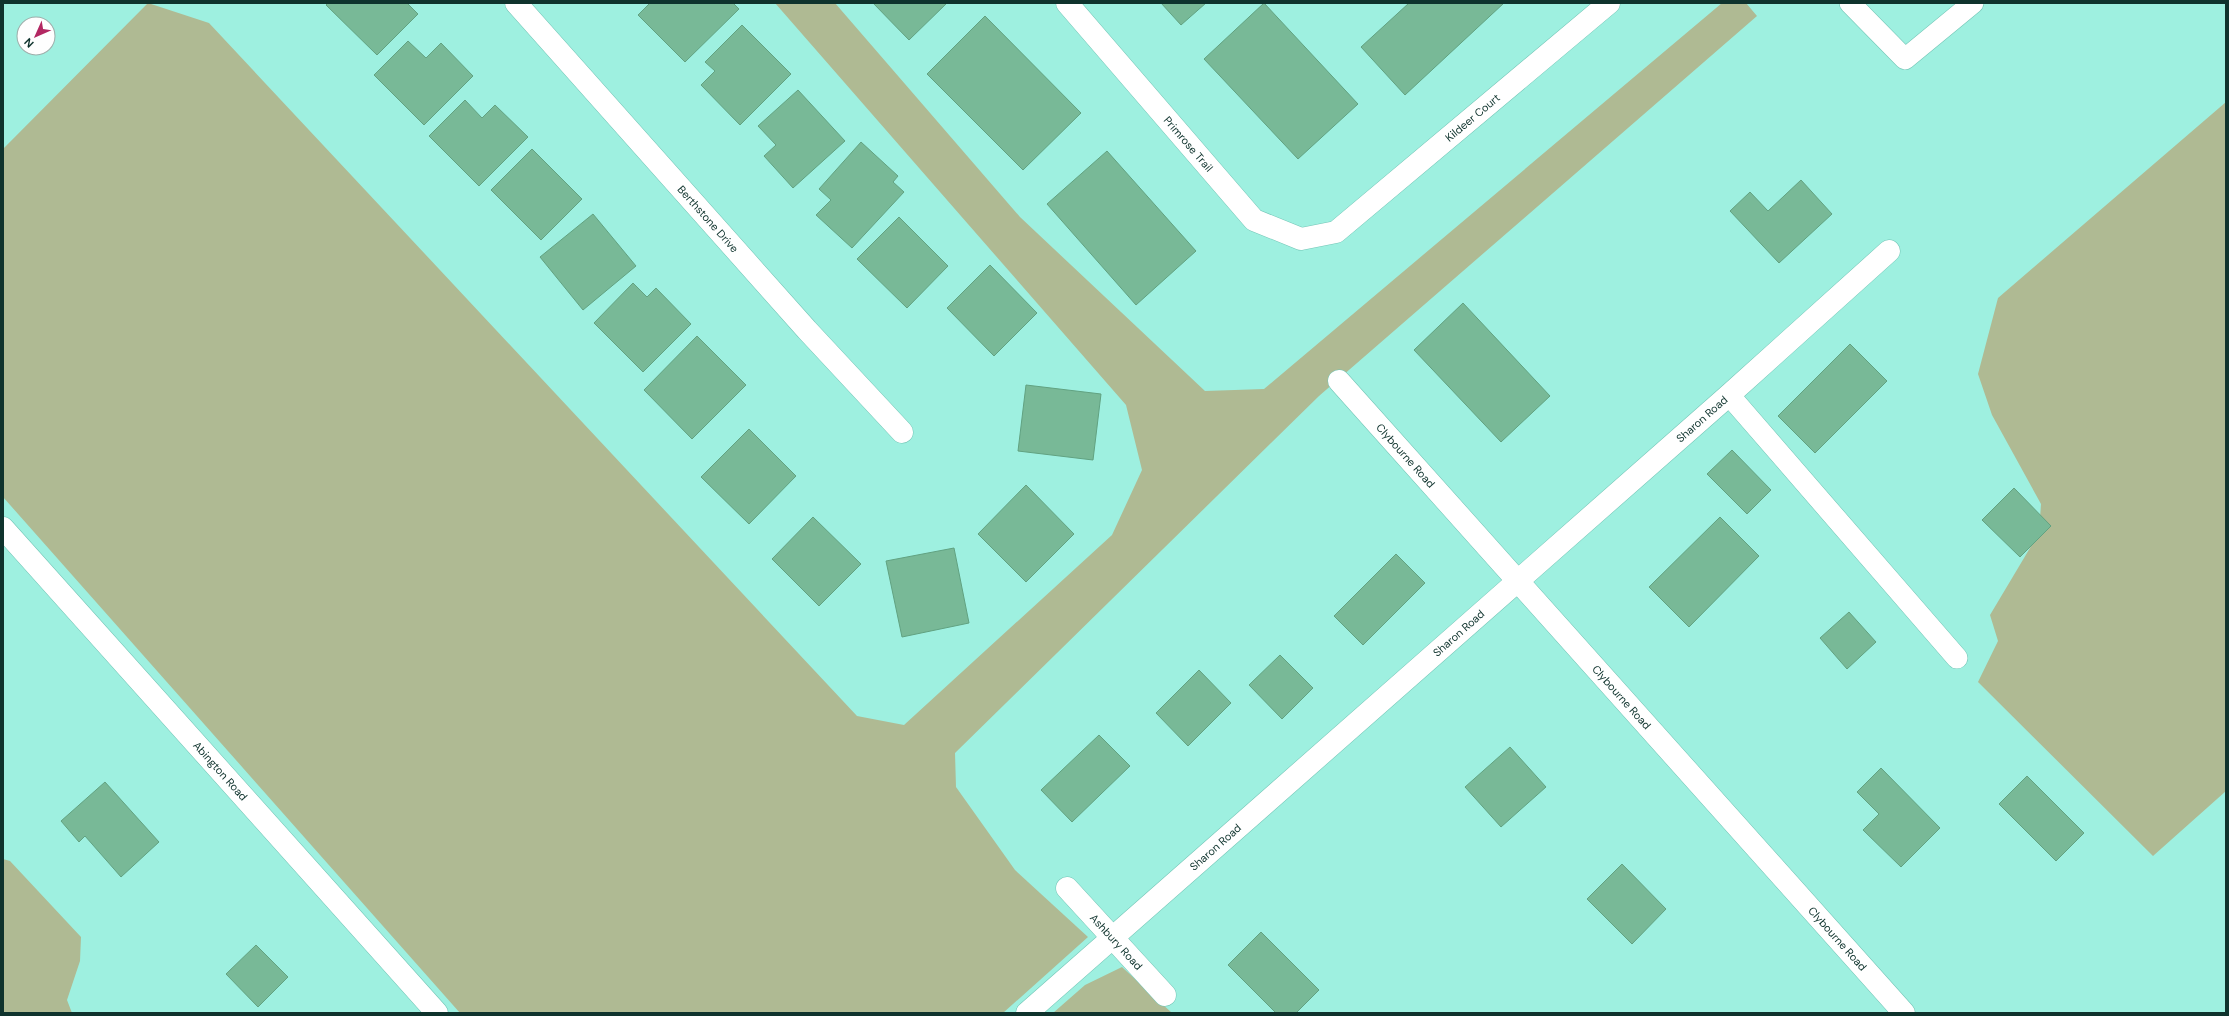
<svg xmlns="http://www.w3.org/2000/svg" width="2229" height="1016" font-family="'DM Sans',sans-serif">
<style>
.green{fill:#afba93}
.building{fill:#78b997;stroke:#61a281}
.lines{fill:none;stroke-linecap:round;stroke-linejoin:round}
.lane-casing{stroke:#73c5b6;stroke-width:22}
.street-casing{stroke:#73c5b6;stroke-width:23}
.lane{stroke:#fff;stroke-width:21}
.street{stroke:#fff;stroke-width:22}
.labels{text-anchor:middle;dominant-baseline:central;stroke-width:3;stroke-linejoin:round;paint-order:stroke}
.street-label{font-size:11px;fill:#0f332d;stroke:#fefefe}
</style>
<rect width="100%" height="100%" fill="#9ef0e0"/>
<path class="green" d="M148 3 209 23 857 716 904 725 1112 535 1142 470 1126 405 775 3H835L1020 217 1205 391 1264 389 1722 3H1746L1757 16 1319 396 955 753 956 787 1015 870 1088 937 1003 1013H460L3 497V149Z
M2226 102V791L2153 856 1978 682 1998 641 1990 615 2039 533 2041 504 1992 415 1978 374 1998 298Z
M3 859 10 861 81 937 80 961 67 1000 72 1013H3Z
M1122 967 1172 1013H1053L1085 985Z"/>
<path class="building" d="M328 3H407L418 14 377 55 326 5Z
M650 3H733L739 9 685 62 638 15Z
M873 3H947L909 40Z
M1161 3H1206L1181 25Z
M1264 3 1358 104 1298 159 1204 59Z
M1409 3H1504L1405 95 1361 47Z
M985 16 1081 113 1023 170 927 74Z
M742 25 791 74 740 125 701 85 715 71 705 62Z
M408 41 426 58 441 43 473 76 424 125 374 75Z
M798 90 845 141 793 188 764 156 776 145 758 126Z
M465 100 482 118 495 105 528 137 479 186 429 136Z
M861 142 898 176 893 182 904 192 852 248 816 215 831 200 819 189Z
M532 149 582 199 541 240 491 190Z
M1107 151 1196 251 1136 305 1047 204Z
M1801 180 1832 214 1779 263 1730 211 1750 192 1768 211Z
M593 214 636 266 583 310 540 257Z
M899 217 948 266 907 308 857 259Z
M990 265 1037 313 994 356 947 308Z
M633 283 647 297 656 288 691 324 643 372 594 323Z
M1463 303 1550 396 1501 442 1414 350Z
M697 336 746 385 692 439 644 390Z
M1850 344 1887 381 1815 453 1778 416Z
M1026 385 1101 394 1093 460 1018 451Z
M749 429 796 476 749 524 701 477Z
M1732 450 1771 490 1747 514 1707 474Z
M1026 485 1074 534 1026 582 978 534Z
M2014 488 2051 526 2020 557 1982 520Z
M813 517 861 564 819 606 772 559Z
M1720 517 1759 556 1689 627 1649 587Z
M954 548 969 623 902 637 886 561Z
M1396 554 1425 583 1363 645 1334 616Z
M1849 612 1876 642 1847 669 1820 638Z
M1280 655 1313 688 1282 719 1249 685Z
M1199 670 1231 703 1188 746 1156 713Z
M1099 735 1130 766 1072 822 1041 790Z
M1510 747 1546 787 1501 827 1465 787Z
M1881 768 1940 828 1901 867 1863 830 1879 814 1857 792Z
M2027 776 2084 833 2056 861 1999 804Z
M105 782 159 842 121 877 85 836 79 842 61 821Z
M1622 864 1666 909 1632 944 1587 899Z
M1261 932 1319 990 1296 1013H1276L1228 965Z
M256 945 288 977 258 1007 226 974Z"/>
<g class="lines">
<g class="lane-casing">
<path id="lane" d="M1850 3 1905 59 1973 3
M1729 395 1957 658"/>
</g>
<g class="street-casing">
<g id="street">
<path id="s1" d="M516 3 807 330 902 432"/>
<path id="s2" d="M1067 3 1254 220 1301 239 1336 232 1609 3"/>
<path id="s3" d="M1339 381 1904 1013"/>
<path id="s4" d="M3 528 437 1013"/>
<path id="s5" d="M1067 888 1165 995"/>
<path id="s6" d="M1027 1013 1729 395 1889 251"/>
</g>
</g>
<use href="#lane" class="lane"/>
<use href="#street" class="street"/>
</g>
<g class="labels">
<g class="street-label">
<text stroke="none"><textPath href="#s2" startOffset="551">Kildeer Court</textPath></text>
<text stroke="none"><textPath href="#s2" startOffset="186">Primrose Trail</textPath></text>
<text stroke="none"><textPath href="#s1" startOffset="289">Berthstone Drive</textPath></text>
<text stroke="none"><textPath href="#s6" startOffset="899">Sharon Road</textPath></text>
<text stroke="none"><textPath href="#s3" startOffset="100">Clybourne Road</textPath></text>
<text stroke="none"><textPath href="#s6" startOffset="575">Sharon Road</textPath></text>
<text stroke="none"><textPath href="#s3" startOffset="424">Clybourne Road</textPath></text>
<text stroke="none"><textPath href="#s4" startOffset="326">Abington Road</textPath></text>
<text stroke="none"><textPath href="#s6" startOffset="251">Sharon Road</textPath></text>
<text stroke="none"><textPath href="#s3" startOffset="748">Clybourne Road</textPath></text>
<text stroke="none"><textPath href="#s5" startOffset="73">Ashbury Road</textPath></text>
</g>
</g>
<rect width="2229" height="1016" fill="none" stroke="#0f332d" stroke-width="8"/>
<g transform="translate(36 36) rotate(225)"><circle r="19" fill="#fefefe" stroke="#9eadaa"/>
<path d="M0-3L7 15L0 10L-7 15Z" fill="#b32762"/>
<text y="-6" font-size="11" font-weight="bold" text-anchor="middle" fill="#0f332d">N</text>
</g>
</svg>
